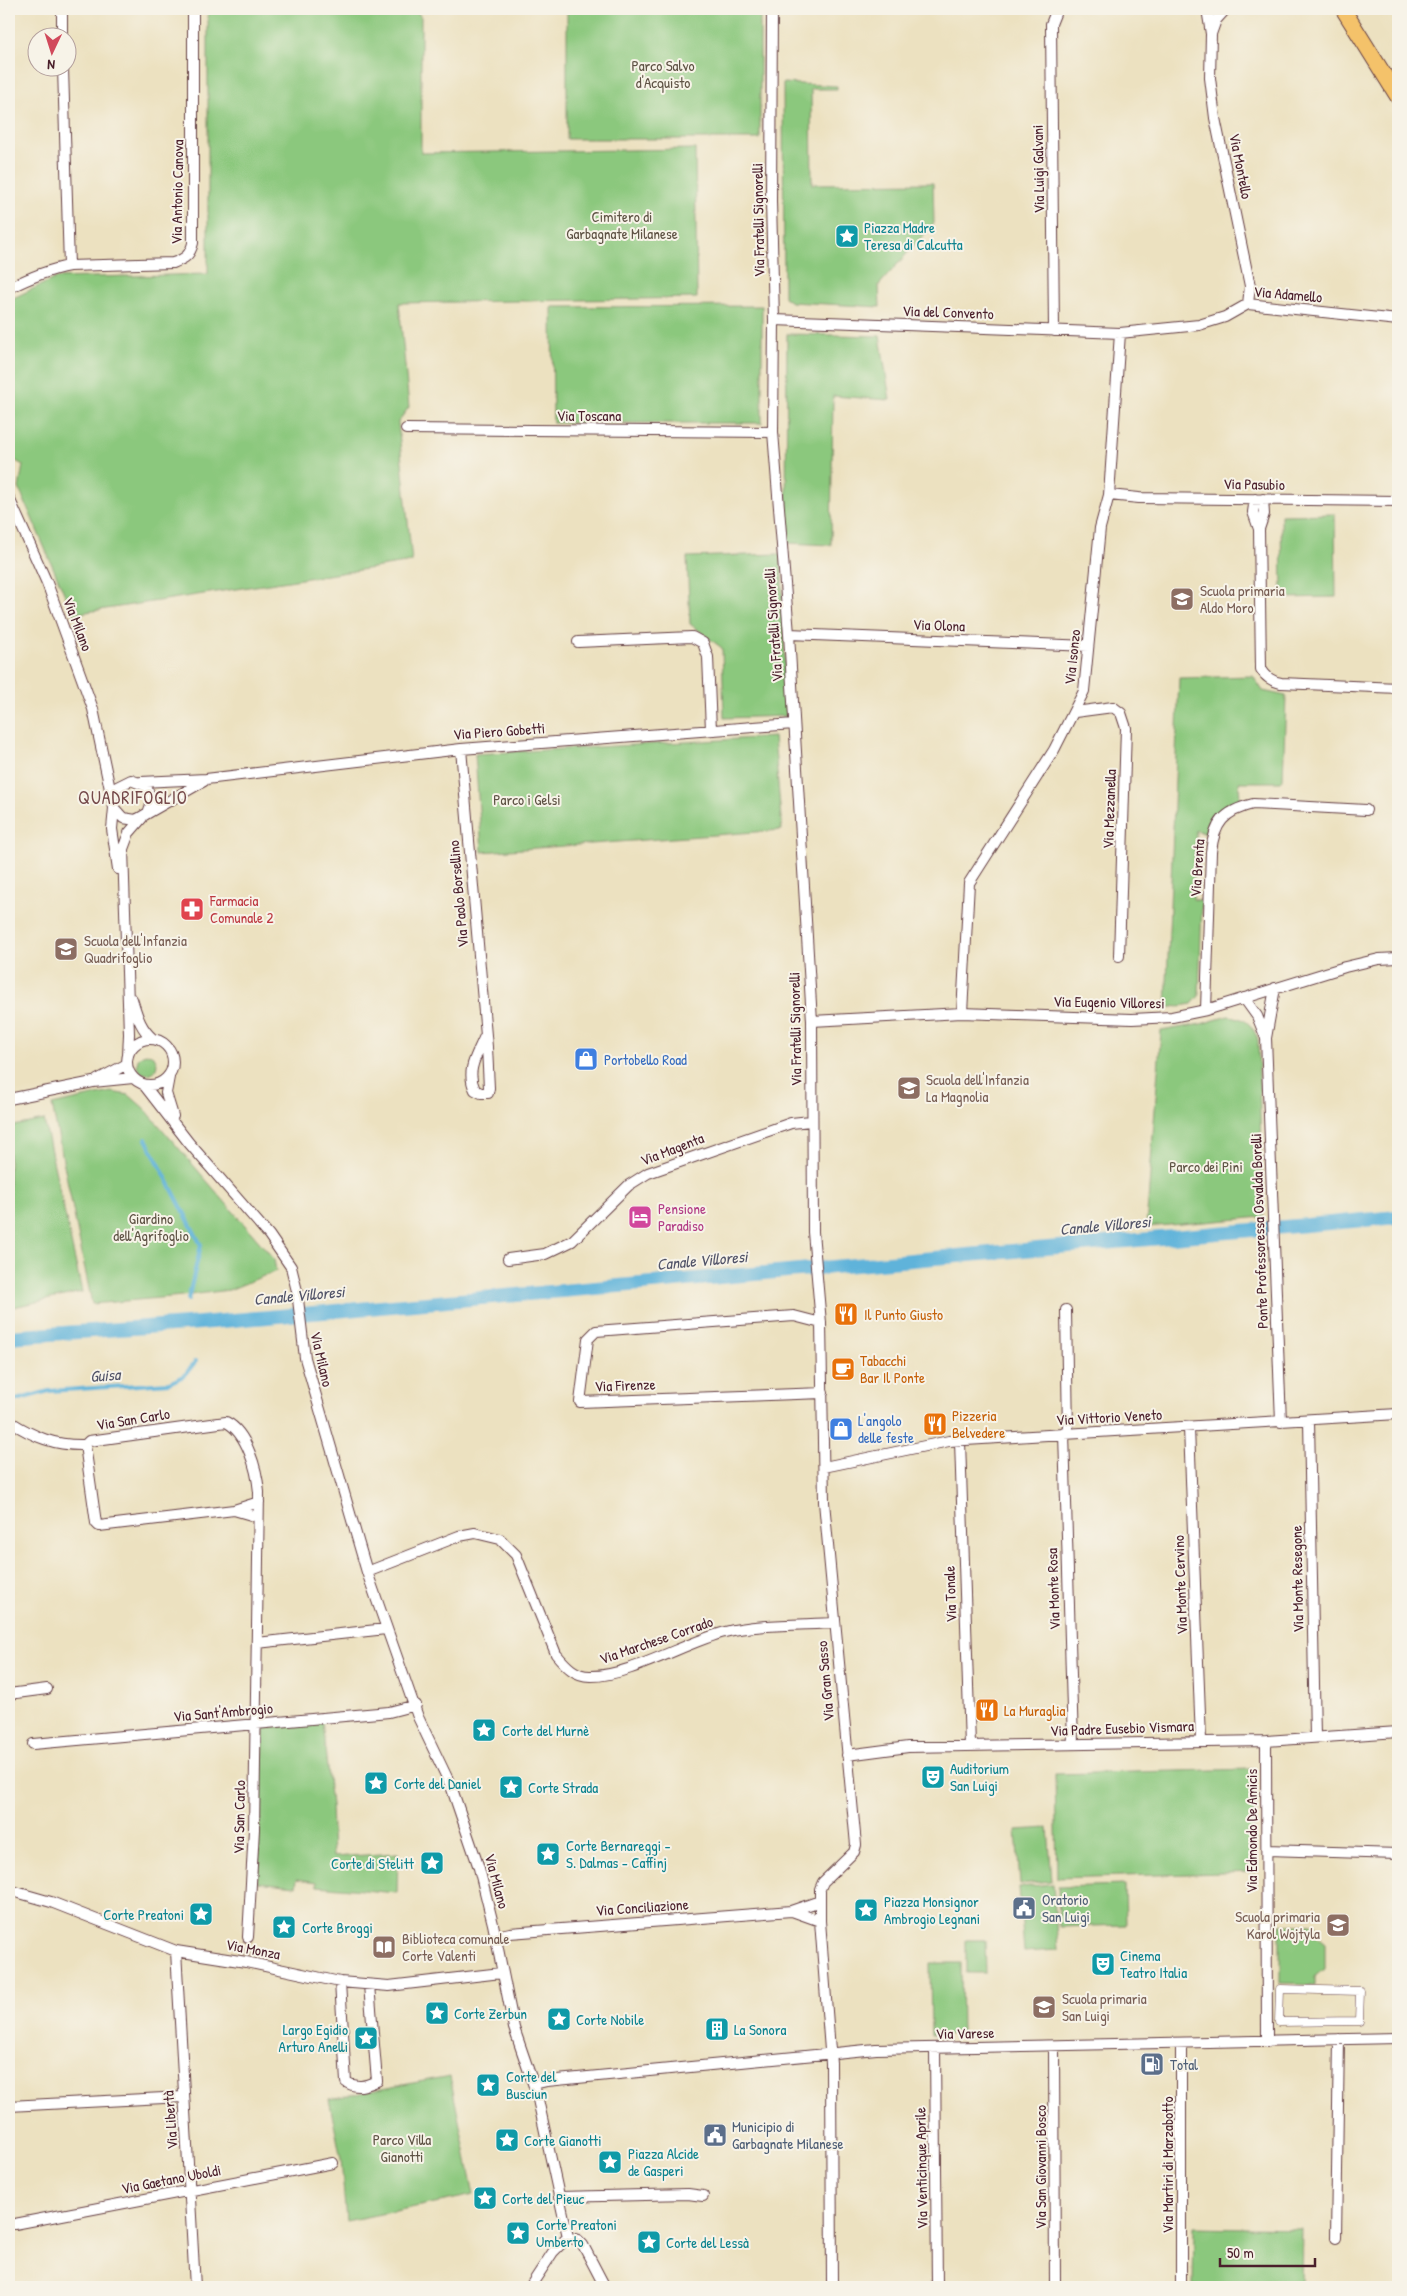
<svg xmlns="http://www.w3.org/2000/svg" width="1407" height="2296" font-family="'Patrick Hand',sans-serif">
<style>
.green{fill:#8bc87d;stroke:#6a7454}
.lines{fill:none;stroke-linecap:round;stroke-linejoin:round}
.stream{stroke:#5eb3da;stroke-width:4}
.canal{stroke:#5eb3da;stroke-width:14}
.minor-tunnel{stroke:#ccbaa2;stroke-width:10;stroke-dasharray:10 5;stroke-linecap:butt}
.pedestrian-casing{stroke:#623c41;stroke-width:9}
.minor-casing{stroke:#623c41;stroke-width:12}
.primary-casing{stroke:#623c41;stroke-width:17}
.pedestrian{stroke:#fff;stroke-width:8}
.minor{stroke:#fff;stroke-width:10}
.primary{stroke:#f4c26a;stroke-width:15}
.labels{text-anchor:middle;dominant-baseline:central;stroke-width:4;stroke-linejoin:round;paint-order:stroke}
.park-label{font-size:15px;fill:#5e5244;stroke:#f7f3e8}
.street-label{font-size:15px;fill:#4a1f2b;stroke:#f7f3e8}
.culture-label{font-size:15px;fill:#0d838f;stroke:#f7f3e8;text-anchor:start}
.education-label{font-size:15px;fill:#785e54;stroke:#f7f3e8;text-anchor:start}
.health-label{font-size:15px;fill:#be3a42;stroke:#f7f3e8;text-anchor:start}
.shop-label{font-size:15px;fill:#366cbe;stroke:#f7f3e8;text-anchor:start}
.hotel-label{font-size:15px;fill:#b23c85;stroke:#f7f3e8;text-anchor:start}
.food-label{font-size:15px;fill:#c56008;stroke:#f7f3e8;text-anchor:start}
.service-label{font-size:15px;fill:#4e5e75;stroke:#f7f3e8;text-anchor:start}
.water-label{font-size:16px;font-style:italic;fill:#515368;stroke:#f7f3e8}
.quarter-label{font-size:18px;letter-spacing:1px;fill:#764a4b;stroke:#f7f3e8}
</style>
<rect width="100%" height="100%" fill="#f7f3e8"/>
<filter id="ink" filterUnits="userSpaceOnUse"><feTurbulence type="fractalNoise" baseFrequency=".02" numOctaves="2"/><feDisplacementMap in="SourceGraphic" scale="10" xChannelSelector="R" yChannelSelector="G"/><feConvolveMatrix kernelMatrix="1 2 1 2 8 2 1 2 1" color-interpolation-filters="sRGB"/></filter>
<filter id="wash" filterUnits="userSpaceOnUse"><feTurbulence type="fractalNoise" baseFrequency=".0096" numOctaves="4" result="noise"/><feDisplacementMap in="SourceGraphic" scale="20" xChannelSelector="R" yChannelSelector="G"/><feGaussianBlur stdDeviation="1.12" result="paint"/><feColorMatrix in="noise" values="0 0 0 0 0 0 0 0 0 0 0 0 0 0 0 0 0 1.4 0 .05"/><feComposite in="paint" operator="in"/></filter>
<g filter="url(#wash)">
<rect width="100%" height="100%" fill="#ece1c0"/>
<path class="green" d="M208 9H415L421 17V153L695 149 697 298 399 303 409 407 398 422 412 562 73 614 19 488 23 465 9 457V300L56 278 208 274Z
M567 9H760V139H567Z
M783 83 837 86V89H811L812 184 933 183 934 223 879 285 880 307 791 302 784 297Z
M762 306V423H553L552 307Z
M787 334 880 336 890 400 833 396 831 545 786 543Z
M1335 514 1336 597 1282 598 1281 515Z
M781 554 787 716 724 718 722 648 690 624 687 557Z
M1253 676 1263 691 1286 696 1283 779 1281 782H1239L1240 801C1223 807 1213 817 1206 834L1196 830 1193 899 1202 901 1199 996 1192 1004 1166 1008 1179 678Z
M774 737 782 830 482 852 475 754Z
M1228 1016C1245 1017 1253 1025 1258 1040L1263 1217 1146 1227 1161 1031 1201 1024Z
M137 1064a10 10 0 1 1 20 0a10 10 0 1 1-20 0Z
M111 1092 129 1095 145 1109 274 1259 276 1271 229 1290 182 1296 92 1304 52 1105Z
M44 1120 82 1292 9 1308V1127Z
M322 1721 331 1805 333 1857 398 1853 397 1893 317 1886V1882L297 1879 296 1886 257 1882 264 1728Z
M1252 1769 1255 1872 1057 1878 1055 1774Z
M1048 1828 1052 1881 1020 1884 1016 1830Z
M1053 1884 1058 1950 1024 1952 1019 1887Z
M1125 1885 1126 1925 1059 1927 1058 1887Z
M1280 1925H1316L1315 1935 1325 1943V1969L1315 1977V1985L1280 1984Z
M966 1940H985L986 1973H966Z
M930 1963H961L962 2034 931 2035Z
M450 2076 474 2195 346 2221 341 2159 329 2099Z
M1194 2227 1302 2229 1301 2287H1193Z"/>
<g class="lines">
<path class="stream" d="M146 1139 201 1245 188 1300
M9 1402 49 1391 169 1383 184 1376 196 1361"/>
<path class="canal" d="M9 1337 200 1323 1398 1217"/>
</g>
</g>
<g filter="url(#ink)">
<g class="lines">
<path class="minor-tunnel" d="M246 1958 248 1937"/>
<g class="pedestrian-casing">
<path id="pedestrian" d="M1280 1989 1360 1991 1359 2021 1279 2022Z"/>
</g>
<g class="minor-casing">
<path id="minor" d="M62 9V38
M772 9 771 201 774 320 773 432 789 634 812 1021 813 1232 821 1323 824 1502 856 1845 854 1852 823 1882 820 1889V1921L831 2063 832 2287
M1207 9 1211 34
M1226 9 1216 20 1211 34 1210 78 1215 118 1250 286 1248 304
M63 68 69 266
M9 288C29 278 47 270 69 266L173 263C184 259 190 256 193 243V9
M774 320 1120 333 1199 325 1225 317 1248 304 1398 320
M1054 331 1051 24 1057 9
M406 429 773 432
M1109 495 1139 498 1398 501
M9 498 47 583 93 709 114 808 123 818 136 820 148 813 152 802 146 786 131 780 117 787 112 799
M1255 499 1253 512 1259 529 1261 669C1266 677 1271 681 1281 683L1398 688
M1259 529 1264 514 1263 499
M789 634 1088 646
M578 642 692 637 703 643 708 657 711 730
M1075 712 1113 707 1121 713 1126 728 1119 956
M461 749 487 1047 489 1088 488 1093H481L475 1090C465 1070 478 1053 485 1036
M141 782 206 779 461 749 794 724
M114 808 112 829 118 869
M148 813 204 781
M1275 988 1266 1038 1281 1422
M1244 998 1257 1016 1266 1038
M132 999C137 1015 140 1028 153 1039
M1206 1010 1211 852C1214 823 1224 811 1253 804L1366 810
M962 1013 969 883 1054 750 1084 691 1100 528 1109 495 1120 333
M812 1021 962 1013 1132 1019 1172 1017 1206 1010 1345 967 1379 959 1398 958
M127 1062a23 23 0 1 1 46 0a23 23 0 1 1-46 0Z
M128 1056 129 1034 123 849 129 833 142 818
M169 1077 166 1093 173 1116
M97 1080 127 1064
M144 1085 189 1143 269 1235 291 1267 297 1291 305 1358 367 1572 418 1717 451 1786 479 1868 493 1924 514 2028 537 2095 568 2237
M9 1099 93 1082 133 1078
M508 1259 545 1254 572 1241 629 1185 648 1173 791 1123 811 1121
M1066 1310 1068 1433
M821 1323 794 1316 596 1331 588 1339 580 1402 823 1393
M1309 1420 1315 1737
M9 1421C34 1437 55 1446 85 1445
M1189 1428 1201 1740
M1064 1433 1073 1744
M960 1441 970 1746
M824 1467 949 1441 1398 1414
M234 1510 258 1517
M367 1572 459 1536 475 1533 500 1539 516 1555 556 1654C566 1666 575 1676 590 1676 628 1677 686 1642 725 1632 755 1624 803 1625 835 1623
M257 1643 386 1629
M9 1694 47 1689
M1266 1741 1267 2042
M33 1744 389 1712 416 1705
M847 1755 908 1747 1266 1741 1398 1732
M1267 1850 1398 1854
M9 1890 51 1902 176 1951 246 1962 340 1982 389 1986 501 1973
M792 1911 820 1921
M496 1936 510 1933 791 1911 820 1901
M248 1937 254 1829 259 1492C257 1470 247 1432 226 1422L89 1441 85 1445 96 1523 99 1526 234 1510 259 1502
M176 1951 195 2287
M340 1982 346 2082C357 2089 365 2086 377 2081L369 1985
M1181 2043V2287
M1054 2046 1055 2287
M935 2048 937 2287
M534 2084 547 2081 876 2049 1398 2038
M9 2106 183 2097
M559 2197 688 2194 703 2196
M15 2224 333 2163
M568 2237 578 2240 583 2245 605 2287
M1336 2238 1339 2039
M530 2287 553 2252 568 2237"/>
</g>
<g class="primary-casing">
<path id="primary" d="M1343 9 1398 97"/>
</g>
<use href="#pedestrian" class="pedestrian"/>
<use href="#minor" class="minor"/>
<use href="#primary" class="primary"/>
</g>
</g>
<defs>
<g id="sight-square" transform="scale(1.25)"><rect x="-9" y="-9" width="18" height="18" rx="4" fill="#0f9aa8" stroke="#f7f3e8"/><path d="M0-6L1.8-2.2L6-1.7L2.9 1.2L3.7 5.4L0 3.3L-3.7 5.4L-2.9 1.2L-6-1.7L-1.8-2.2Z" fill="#fff"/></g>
<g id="school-square" transform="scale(1.25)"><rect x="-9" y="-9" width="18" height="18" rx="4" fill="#8d6e63" stroke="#f7f3e8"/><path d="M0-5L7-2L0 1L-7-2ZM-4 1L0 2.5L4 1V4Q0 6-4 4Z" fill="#fff"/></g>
<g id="pharmacy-square" transform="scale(1.25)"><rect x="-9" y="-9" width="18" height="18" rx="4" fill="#e0444e" stroke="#f7f3e8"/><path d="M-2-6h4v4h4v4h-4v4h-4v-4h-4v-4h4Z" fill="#fff"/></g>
<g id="shop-square" transform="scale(1.25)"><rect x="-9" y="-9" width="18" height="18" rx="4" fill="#3f7fe0" stroke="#f7f3e8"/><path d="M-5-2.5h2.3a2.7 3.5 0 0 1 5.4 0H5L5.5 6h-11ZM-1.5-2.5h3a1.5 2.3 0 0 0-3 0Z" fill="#fff"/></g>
<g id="hotel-square" transform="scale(1.25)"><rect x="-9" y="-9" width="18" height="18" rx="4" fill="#d1479c" stroke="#f7f3e8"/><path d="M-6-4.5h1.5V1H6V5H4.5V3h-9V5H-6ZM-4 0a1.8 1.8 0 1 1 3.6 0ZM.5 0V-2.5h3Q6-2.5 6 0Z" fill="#fff"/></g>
<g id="restaurant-square" transform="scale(1.25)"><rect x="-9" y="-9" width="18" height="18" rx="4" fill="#e8710a" stroke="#f7f3e8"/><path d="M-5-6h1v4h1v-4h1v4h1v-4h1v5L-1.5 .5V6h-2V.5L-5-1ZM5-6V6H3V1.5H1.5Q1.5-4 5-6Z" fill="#fff"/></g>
<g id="cafe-square" transform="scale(1.25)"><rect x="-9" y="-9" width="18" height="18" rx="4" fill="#e8710a" stroke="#f7f3e8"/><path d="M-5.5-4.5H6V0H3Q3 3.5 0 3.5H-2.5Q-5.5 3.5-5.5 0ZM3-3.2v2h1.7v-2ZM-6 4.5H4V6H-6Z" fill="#fff"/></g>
<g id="theatre-square" transform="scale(1.25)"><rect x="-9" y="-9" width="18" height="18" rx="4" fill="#0f9aa8" stroke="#f7f3e8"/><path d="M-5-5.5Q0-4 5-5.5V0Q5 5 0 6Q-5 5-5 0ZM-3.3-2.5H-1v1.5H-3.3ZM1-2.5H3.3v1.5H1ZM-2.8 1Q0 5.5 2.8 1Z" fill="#fff"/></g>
<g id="civic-square" transform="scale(1.25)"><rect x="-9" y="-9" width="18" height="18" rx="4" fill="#5c6f8a" stroke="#f7f3e8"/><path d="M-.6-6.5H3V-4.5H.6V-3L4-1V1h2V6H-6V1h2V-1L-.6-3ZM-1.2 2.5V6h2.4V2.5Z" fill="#fff"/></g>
<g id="library-square" transform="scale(1.25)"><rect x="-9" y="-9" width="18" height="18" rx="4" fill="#8d6e63" stroke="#f7f3e8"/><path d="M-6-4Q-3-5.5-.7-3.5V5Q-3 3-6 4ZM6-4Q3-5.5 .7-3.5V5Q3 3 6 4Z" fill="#fff"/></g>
<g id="building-square" transform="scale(1.25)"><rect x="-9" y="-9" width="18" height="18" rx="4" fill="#0f9aa8" stroke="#f7f3e8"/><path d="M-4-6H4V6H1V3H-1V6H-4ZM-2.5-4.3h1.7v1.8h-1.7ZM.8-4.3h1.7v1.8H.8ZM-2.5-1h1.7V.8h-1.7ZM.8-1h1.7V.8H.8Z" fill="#fff"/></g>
<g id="fuel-square" transform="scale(1.25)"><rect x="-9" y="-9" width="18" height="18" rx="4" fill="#5c6f8a" stroke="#f7f3e8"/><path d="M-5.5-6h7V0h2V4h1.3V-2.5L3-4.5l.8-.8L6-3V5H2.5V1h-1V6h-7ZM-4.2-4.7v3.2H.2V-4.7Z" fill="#fff"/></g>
</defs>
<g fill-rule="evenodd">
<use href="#sight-square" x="847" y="236"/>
<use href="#school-square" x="1182" y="599"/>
<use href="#pharmacy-square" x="192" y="909"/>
<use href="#school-square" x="66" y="949"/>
<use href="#shop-square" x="586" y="1059"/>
<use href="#school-square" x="909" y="1088"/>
<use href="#hotel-square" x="640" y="1217"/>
<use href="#restaurant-square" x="846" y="1314"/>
<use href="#cafe-square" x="843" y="1369"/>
<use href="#restaurant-square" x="935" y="1424"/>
<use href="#shop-square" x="841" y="1429"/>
<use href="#restaurant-square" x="987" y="1710"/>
<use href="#sight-square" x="484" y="1730"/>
<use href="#theatre-square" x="933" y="1777"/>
<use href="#sight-square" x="376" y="1783"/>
<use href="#sight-square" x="511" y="1787"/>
<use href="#sight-square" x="548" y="1854"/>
<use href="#sight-square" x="432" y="1863"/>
<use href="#civic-square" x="1024" y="1908"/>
<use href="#sight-square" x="866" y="1910"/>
<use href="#sight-square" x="201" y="1914"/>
<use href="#school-square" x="1338" y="1925"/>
<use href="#sight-square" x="284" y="1927"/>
<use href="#library-square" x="384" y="1947"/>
<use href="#theatre-square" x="1103" y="1964"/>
<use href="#school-square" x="1044" y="2007"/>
<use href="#sight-square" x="437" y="2013"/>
<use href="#sight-square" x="559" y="2019"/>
<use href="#building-square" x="717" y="2029"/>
<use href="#sight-square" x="366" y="2038"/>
<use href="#fuel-square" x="1152" y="2064"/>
<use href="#sight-square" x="488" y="2085"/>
<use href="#civic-square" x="715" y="2135"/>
<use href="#sight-square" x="507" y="2140"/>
<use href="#sight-square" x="610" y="2162"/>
<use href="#sight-square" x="485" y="2198"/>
<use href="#sight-square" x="518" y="2233"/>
<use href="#sight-square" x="649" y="2242"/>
</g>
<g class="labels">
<g class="park-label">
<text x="663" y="65">Parco Salvo<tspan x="663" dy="17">d'Acquisto</tspan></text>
<text x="622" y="216">Cimitero di<tspan x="622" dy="17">Garbagnate Milanese</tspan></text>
<text x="527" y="799">Parco i Gelsi</text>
<text x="1206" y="1166">Parco dei Pini</text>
<text x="151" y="1218">Giardino<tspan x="151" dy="17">dell'Agrifoglio</tspan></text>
<text x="402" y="2139">Parco Villa<tspan x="402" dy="17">Gianotti</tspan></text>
</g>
<g class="street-label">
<text transform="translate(1241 166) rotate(79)">Via Montello</text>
<text transform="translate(1038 169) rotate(-91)">Via Luigi Galvani</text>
<text transform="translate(177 192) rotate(-89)">Via Antonio Canova</text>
<text transform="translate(758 220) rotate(-91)">Via Fratelli Signorelli</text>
<text transform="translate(1288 294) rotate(5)">Via Adamello</text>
<text transform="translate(948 312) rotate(2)">Via del Convento</text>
<text x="589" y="415">Via Toscana</text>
<text transform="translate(1254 484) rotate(1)">Via Pasubio</text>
<text transform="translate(78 624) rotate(69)">Via Milano</text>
<text transform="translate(773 625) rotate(-94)">Via Fratelli Signorelli</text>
<text transform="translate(939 625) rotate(2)">Via Olona</text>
<text transform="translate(1072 657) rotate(-84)">Via Isonzo</text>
<text transform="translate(499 731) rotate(-4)">Via Piero Gobetti</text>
<text transform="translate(1109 809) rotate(-88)">Via Mezzanella</text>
<text transform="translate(1197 868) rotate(-86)">Via Brenta</text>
<text transform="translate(458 894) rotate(-95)">Via Paolo Borsellino</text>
<text transform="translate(1109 1002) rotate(1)">Via Eugenio Villoresi</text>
<text transform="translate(795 1029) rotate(-91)">Via Fratelli Signorelli</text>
<text transform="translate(672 1149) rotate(-21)">Via Magenta</text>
<text transform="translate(1259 1231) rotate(-92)">Ponte Professoressa Osvalda Borelli</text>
<text transform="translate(322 1359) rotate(77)">Via Milano</text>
<text transform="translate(625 1385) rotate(-2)">Via Firenze</text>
<text transform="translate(1109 1417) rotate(-3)">Via Vittorio Veneto</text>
<text transform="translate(133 1419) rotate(-9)">Via San Carlo</text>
<text transform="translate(1297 1579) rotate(-91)">Via Monte Resegone</text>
<text transform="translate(1180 1585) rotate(-92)">Via Monte Cervino</text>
<text transform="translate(1053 1589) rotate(-92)">Via Monte Rosa</text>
<text transform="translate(950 1594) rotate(-92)">Via Tonale</text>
<text transform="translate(656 1640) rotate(-19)">Via Marchese Corrado</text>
<text transform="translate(825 1681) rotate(-95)">Via Gran Sasso</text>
<text transform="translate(223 1712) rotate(-5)">Via Sant'Ambrogio</text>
<text transform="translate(1122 1728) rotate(-2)">Via Padre Eusebio Vismara</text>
<text transform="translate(239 1817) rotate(-89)">Via San Carlo</text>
<text transform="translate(1251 1831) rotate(-90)">Via Edmondo De Amicis</text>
<text transform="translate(497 1881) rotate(75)">Via Milano</text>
<text transform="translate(642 1907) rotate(-4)">Via Conciliazione</text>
<text transform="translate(253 1949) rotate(11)">Via Monza</text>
<text transform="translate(965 2033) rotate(-1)">Via Varese</text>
<text transform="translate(170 2120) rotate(-94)">Via Libertà</text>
<text transform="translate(1167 2165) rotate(-90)">Via Martiri di Marzabotto</text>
<text transform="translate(1040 2167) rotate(-90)">Via San Giovanni Bosco</text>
<text transform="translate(921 2168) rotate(-91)">Via Venticinque Aprile</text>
<text transform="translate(171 2179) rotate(-11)">Via Gaetano Uboldi</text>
</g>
<g class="culture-label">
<text x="864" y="227">Piazza Madre<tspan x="864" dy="17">Teresa di Calcutta</tspan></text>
<text x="502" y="1730">Corte del Murnè</text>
<text x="950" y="1768">Auditorium<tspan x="950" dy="17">San Luigi</tspan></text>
<text x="394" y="1783">Corte del Daniel</text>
<text x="528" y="1787">Corte Strada</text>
<text x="566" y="1845">Corte Bernareggi -<tspan x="566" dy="17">S. Dalmas - Caffinj</tspan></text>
<text x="414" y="1863" text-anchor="end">Corte di Stelitt</text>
<text x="884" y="1901">Piazza Monsignor<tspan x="884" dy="17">Ambrogio Legnani</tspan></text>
<text x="184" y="1914" text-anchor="end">Corte Preatoni</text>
<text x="302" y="1927">Corte Broggi</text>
<text x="1120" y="1955">Cinema<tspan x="1120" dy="17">Teatro Italia</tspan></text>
<text x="454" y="2013">Corte Zerbun</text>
<text x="576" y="2019">Corte Nobile</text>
<text x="348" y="2029" text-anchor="end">Largo Egidio<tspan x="348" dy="17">Arturo Anelli</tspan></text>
<text x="734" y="2029">La Sonora</text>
<text x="506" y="2076">Corte del<tspan x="506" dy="17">Busciun</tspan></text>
<text x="524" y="2140">Corte Gianotti</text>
<text x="628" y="2153">Piazza Alcide<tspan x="628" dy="17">de Gasperi</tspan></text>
<text x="502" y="2198">Corte del Pieuc</text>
<text x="536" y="2224">Corte Preatoni<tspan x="536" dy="17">Umberto</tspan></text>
<text x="666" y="2242">Corte del Lessà</text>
</g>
<g class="education-label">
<text x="1200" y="590">Scuola primaria<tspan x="1200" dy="17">Aldo Moro</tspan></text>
<text x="84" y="940">Scuola dell'Infanzia<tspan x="84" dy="17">Quadrifoglio</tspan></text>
<text x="926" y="1079">Scuola dell'Infanzia<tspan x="926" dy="17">La Magnolia</tspan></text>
<text x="1320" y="1916" text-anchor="end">Scuola primaria<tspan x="1320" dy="17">Karol Wojtyla</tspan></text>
<text x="402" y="1938">Biblioteca comunale<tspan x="402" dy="17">Corte Valenti</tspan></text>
<text x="1062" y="1998">Scuola primaria<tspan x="1062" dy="17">San Luigi</tspan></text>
</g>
<g class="health-label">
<text x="210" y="900">Farmacia<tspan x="210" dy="17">Comunale 2</tspan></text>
</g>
<g class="shop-label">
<text x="604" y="1059">Portobello Road</text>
<text x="858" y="1420">L'angolo<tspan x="858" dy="17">delle feste</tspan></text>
</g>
<g class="hotel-label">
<text x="658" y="1208">Pensione<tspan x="658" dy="17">Paradiso</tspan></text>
</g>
<g class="food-label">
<text x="864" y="1314">Il Punto Giusto</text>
<text x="860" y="1360">Tabacchi<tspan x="860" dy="17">Bar Il Ponte</tspan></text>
<text x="952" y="1415">Pizzeria<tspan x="952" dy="17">Belvedere</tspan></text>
<text x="1004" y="1710">La Muraglia</text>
</g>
<g class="service-label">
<text x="1042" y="1899">Oratorio<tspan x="1042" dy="17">San Luigi</tspan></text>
<text x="1170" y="2064">Total</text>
<text x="732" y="2126">Municipio di<tspan x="732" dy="17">Garbagnate Milanese</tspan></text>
</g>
<g class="water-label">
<text transform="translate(1105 1225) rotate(-5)">Canale Villoresi</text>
<text transform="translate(702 1260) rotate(-5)">Canale Villoresi</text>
<text transform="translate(299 1295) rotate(-5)">Canale Villoresi</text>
<text transform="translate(105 1375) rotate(-4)">Guisa</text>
</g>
<g class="quarter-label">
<text x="133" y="797">QUADRIFOGLIO</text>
</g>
</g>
<rect width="1407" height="2296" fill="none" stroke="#f7f3e8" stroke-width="30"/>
<g transform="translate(52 52) rotate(184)"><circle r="24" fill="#f7f3e8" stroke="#b29e9c"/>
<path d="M0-4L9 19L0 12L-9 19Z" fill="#d1495b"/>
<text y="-8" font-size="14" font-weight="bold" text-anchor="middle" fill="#4a1f2b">N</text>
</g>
<path d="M1220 2258v8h95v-8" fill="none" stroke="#4a1f2b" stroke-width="2.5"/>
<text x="1227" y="2258" font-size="15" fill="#4a1f2b" stroke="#f7f3e8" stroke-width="4" paint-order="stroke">50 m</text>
</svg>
